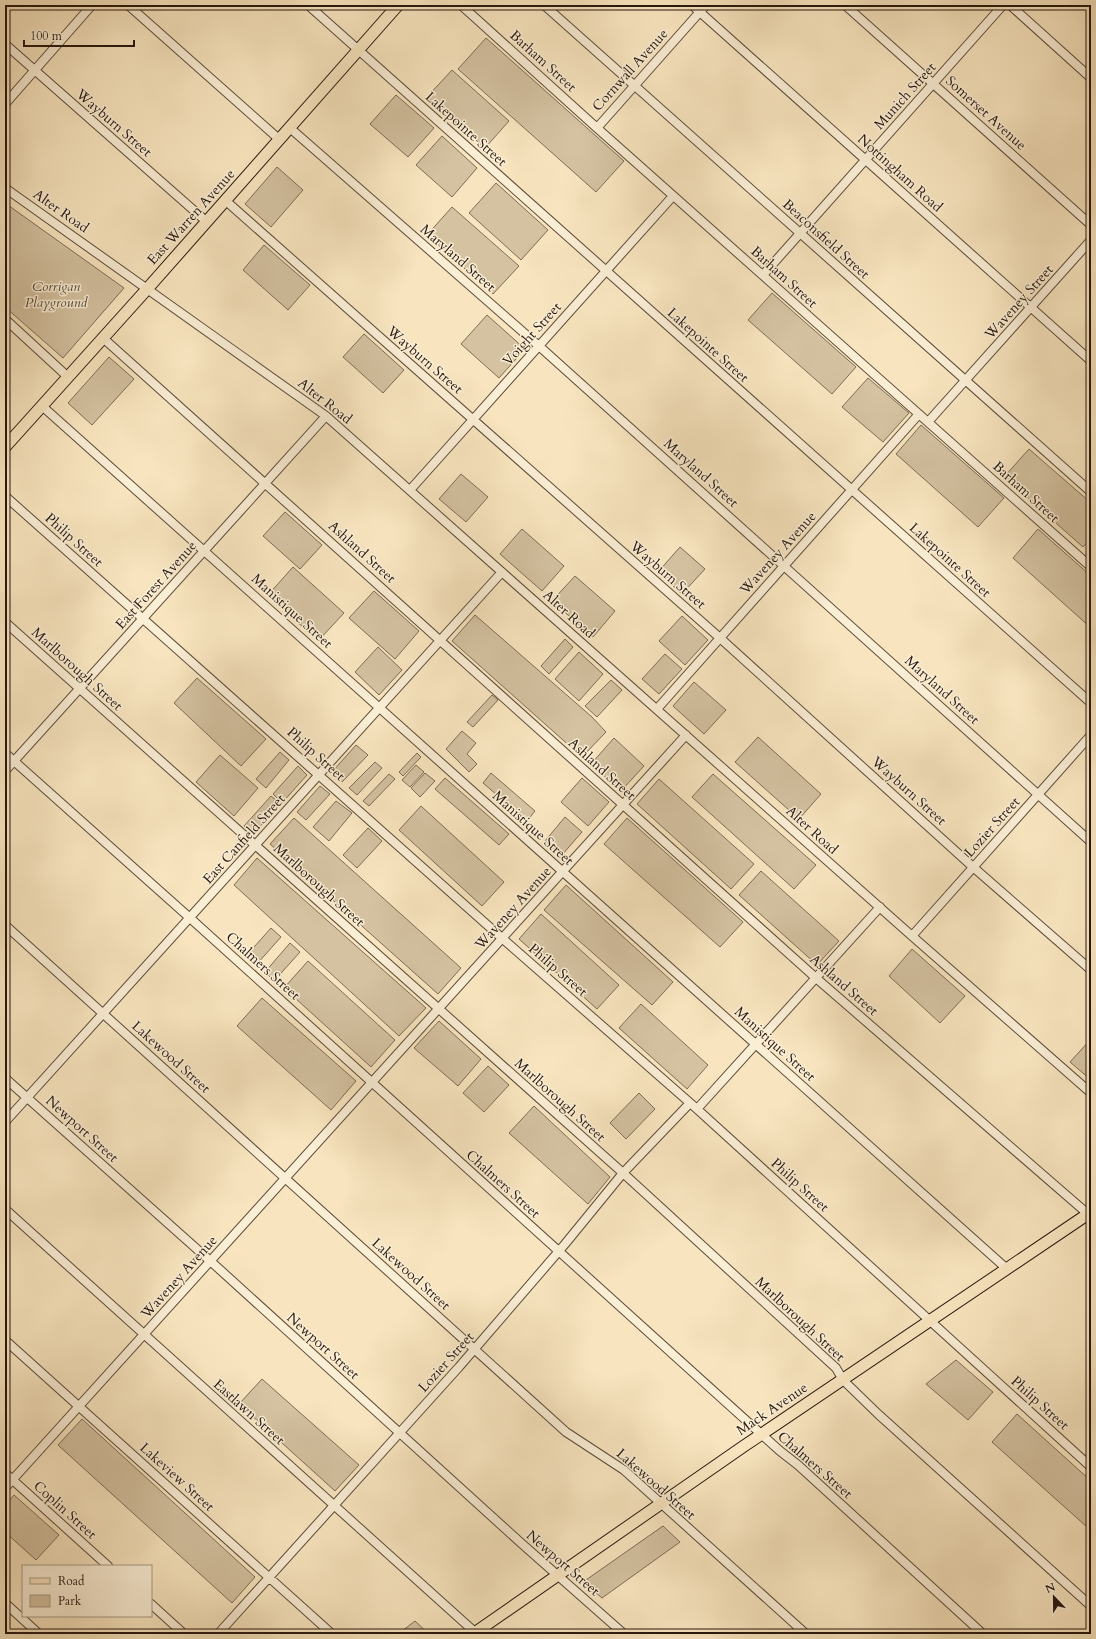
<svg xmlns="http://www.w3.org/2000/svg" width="1096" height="1639" font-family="Cardo,serif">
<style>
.green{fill:#d4c2a1;stroke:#7e6c58}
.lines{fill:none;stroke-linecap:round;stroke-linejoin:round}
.minor-casing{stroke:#5b4a3a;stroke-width:10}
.major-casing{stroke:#27170e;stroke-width:13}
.minor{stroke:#faeed5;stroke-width:8}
.major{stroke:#f8e5bf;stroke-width:11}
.labels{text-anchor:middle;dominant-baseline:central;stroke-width:3;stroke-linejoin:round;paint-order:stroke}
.street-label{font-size:14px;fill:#27170e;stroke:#faeed5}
.park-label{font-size:14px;font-style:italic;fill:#5b4a3a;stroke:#faeed5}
</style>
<rect width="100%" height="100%" fill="#f8e5bf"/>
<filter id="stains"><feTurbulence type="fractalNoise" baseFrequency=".005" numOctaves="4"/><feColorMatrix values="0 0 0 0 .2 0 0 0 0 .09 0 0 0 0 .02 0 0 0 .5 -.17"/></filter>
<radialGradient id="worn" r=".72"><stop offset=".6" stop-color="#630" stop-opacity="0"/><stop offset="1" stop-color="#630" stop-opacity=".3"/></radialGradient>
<path class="green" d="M486 38 624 161 596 192 458 69Z
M452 70 509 121 485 148 427 97Z
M396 95 434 128 408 157 370 124Z
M442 136 477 168 452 197 416 165Z
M277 167 303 190 271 227 245 204Z
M496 183 548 230 521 260 469 213Z
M5 203 124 288 63 358 5 307Z
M452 207 519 266 493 294 427 235Z
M264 245 310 285 288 310 243 270Z
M772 293 856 367 832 394 748 320Z
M487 315 525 349 499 378 461 344Z
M364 334 404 370 383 393 343 357Z
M109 357 134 379 92 425 68 403Z
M868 378 909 413 883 442 842 407Z
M921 425 1004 498 978 527 896 454Z
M1029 449 1091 503V538L1083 547 1004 477Z
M461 474 488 497 466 522 439 499Z
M285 512 322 545 300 569 263 536Z
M522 529 564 566 542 591 500 554Z
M1038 529 1091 576V628L1013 558Z
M680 547 705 569 682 594 658 572Z
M293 567 344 613 318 641 268 595Z
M575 576 615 611 593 637 552 601Z
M374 591 419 631 395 659 349 618Z
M475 615 592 717 606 732 582 757 452 641Z
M682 616 708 640 685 665 659 641Z
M565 639 573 647 549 674 541 666Z
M378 647 402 670 379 695 355 672Z
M579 652 603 674 579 701 555 679Z
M665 654 682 669 659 694 642 679Z
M197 678 266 739 241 766 174 703Z
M611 680 622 690 597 717 585 706Z
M694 682 726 710 704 734 673 706Z
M492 695 498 700 473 727 467 722Z
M462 731 476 743 467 754 477 764 469 772 446 749Z
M758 737 821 794 799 819 735 762Z
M614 738 644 766 621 791 591 764Z
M356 745 368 755 342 782 332 772Z
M280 752 289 760 266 788 256 779Z
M417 753 421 757 403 776 399 772Z
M220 755 258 788 234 816 196 782Z
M375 762 382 768 357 795 349 788Z
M416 765 424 772 410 787 402 780Z
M298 766 307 775 282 803 273 794Z
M425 773 435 781 420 797 411 788Z
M491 773 535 811 527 821 483 783Z
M389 774 395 779 369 806 363 801Z
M713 774 816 865 794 889 692 797Z
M445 778 509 834 499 845 435 789Z
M582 778 609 802 588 826 561 802Z
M659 779 754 864 731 889 637 804Z
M320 786 330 794 306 820 297 812Z
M271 796 281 804 253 834 244 826Z
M336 801 352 813 329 841 313 827Z
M421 806 504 882 482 906 399 830Z
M565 817 582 832 562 855 545 841Z
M294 818 461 968 438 994 270 844Z
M627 818 743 922 720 947 604 844Z
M368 828 382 841 357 868 343 855Z
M257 858 426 1008 399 1036 234 885Z
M761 871 839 941 817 965 739 895Z
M566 885 673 982 652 1005 544 910Z
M541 914 619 985 597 1009 519 939Z
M271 928 281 937 256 965 246 956Z
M290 943 300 952 274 981 265 972Z
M912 949 965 996 940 1023 889 976Z
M308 961 395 1040 371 1067 284 988Z
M262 998 356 1081 331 1110 237 1026Z
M641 1004 708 1065 687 1089 619 1028Z
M439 1021 481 1059 458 1086 414 1048Z
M1091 1039V1080L1070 1062Z
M488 1066 509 1085 484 1112 463 1093Z
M639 1093 655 1109 626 1139 610 1123Z
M534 1106 610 1177 588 1204 509 1133Z
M956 1360 993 1392 968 1420 926 1384Z
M262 1379 359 1465 335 1491 239 1404Z
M1017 1414 1091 1481V1522L1087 1527 992 1442Z
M82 1419 255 1577 232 1603 58 1445Z
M14 1495 59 1535 36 1560 5 1532V1505Z
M663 1526 680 1542 602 1598 583 1582Z
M415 1621 429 1634H398Z"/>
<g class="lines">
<g class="minor-casing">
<path id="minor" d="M128 5 280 140
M308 5 1091 703
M461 5 597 128 1091 567
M544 5 1091 492
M692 5 1091 361
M845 5 1091 225
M1010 5 1091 78
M5 44 207 222
M5 104 92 5
M290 128 539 346 1091 842
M597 128 706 5
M5 188 326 416 912 936 1091 1093
M226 201 720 638 973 867 1091 970
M763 275 1003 5
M5 319 68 377
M103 338 816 978 1088 1214
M42 406 1007 1269
M928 422 1091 240
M410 490 673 196
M5 496 503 939 697 1109 1091 1467
M5 622 623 1173 836 1368 843 1380 878 1414 1091 1606
M657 709 919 414
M5 753 190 918 780 1451 798 1465 983 1634
M5 771 326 416
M5 925 566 1432 624 1470 806 1634
M912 936 1091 735
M5 1078 217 1267 521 1543 624 1634
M697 1109 880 907
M5 1122 502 572
M5 1209 477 1634
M5 1340 332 1634
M5 1473 108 1566
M5 1488 686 735
M5 1603 39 1634
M151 1604 184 1634
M218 1634 459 1367 565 1244 623 1173 690 1103"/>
</g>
<g class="major-casing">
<path id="major" d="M5 447 148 288 398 5
M473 1634 744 1446 1091 1212"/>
</g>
<use href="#minor" class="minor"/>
<use href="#major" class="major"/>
</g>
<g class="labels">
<g class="street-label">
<text transform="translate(543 61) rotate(42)">Barham Street</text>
<text transform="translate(630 70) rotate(-48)">Cornwall Avenue</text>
<text transform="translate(905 96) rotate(-48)">Munich Street</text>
<text transform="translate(986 113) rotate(42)">Somerset Avenue</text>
<text transform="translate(114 123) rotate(41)">Wayburn Street</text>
<text transform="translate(466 129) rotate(42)">Lakepointe Street</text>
<text transform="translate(900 173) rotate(42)">Nottingham Road</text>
<text transform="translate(61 211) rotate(35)">Alter Road</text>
<text transform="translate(191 217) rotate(-48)">East Warren Avenue</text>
<text transform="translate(826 239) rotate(42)">Beaconsfield Street</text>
<text transform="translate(458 258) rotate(41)">Maryland Street</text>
<text transform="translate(784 277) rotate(42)">Barham Street</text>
<text transform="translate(1019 302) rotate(-48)">Waveney Street</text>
<text transform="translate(532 334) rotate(-48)">Voight Street</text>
<text transform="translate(708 345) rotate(42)">Lakepointe Street</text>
<text transform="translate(425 360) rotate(41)">Wayburn Street</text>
<text transform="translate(325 401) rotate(38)">Alter Road</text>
<text transform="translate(701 473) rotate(42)">Maryland Street</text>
<text transform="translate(1026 492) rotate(42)">Barham Street</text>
<text transform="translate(74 540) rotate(42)">Philip Street</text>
<text transform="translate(362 552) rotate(42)">Ashland Street</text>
<text transform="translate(778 553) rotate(-48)">Waveney Avenue</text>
<text transform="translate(950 560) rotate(42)">Lakepointe Street</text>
<text transform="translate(668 575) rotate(41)">Wayburn Street</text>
<text transform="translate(156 585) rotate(-48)">East Forest Avenue</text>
<text transform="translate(292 611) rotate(42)">Manistique Street</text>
<text transform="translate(569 614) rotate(42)">Alter Road</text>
<text transform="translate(77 669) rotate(42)">Marlborough Street</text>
<text transform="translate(942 690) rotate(42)">Maryland Street</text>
<text transform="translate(316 754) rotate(42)">Philip Street</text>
<text transform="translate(602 769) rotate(42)">Ashland Street</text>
<text transform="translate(909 791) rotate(42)">Wayburn Street</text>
<text transform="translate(992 827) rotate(-48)">Lozier Street</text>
<text transform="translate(533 828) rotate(42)">Manistique Street</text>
<text transform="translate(812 830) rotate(42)">Alter Road</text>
<text transform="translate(244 839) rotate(-48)">East Canfield Street</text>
<text transform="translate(319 885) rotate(42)">Marlborough Street</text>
<text transform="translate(513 908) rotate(-48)">Waveney Avenue</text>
<text transform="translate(263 966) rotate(42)">Chalmers Street</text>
<text transform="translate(558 970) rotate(41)">Philip Street</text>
<text transform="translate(844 985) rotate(41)">Ashland Street</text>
<text transform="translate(775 1044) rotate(42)">Manistique Street</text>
<text transform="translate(171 1057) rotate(42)">Lakewood Street</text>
<text transform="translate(560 1100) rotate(42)">Marlborough Street</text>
<text transform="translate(82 1129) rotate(42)">Newport Street</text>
<text transform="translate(503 1184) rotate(42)">Chalmers Street</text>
<text transform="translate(800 1185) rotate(42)">Philip Street</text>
<text transform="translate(411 1274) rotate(42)">Lakewood Street</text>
<text transform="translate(179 1277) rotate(-48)">Waveney Avenue</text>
<text transform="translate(800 1319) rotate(43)">Marlborough Street</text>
<text transform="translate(323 1346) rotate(42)">Newport Street</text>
<text transform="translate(446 1362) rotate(-48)">Lozier Street</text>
<text transform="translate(1040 1403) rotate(42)">Philip Street</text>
<text transform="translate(772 1409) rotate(-34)">Mack Avenue</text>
<text transform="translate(249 1412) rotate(42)">Eastlawn Street</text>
<text transform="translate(815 1465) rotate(41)">Chalmers Street</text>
<text transform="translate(177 1477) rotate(42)">Lakeview Street</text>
<text transform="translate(656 1484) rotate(41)">Lakewood Street</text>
<text transform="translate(65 1510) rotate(42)">Coplin Street</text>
<text transform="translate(563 1563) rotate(41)">Newport Street</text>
</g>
<g class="park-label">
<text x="56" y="286">Corrigan<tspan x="56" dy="16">Playground</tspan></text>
</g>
</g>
<rect width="1096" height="1639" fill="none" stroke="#f8e5bf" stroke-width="20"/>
<rect x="6" y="6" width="1084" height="1627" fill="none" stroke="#27170e" stroke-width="2"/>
<rect x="10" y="10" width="1076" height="1619" fill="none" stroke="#27170e"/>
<rect x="22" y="1565" width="130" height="52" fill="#faeed5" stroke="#a69885"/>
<rect x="30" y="1578" width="20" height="6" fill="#f8e5bf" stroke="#a69885"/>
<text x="58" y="1585" font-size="12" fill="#27170e">Road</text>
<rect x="30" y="1595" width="20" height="12" fill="#d4c2a1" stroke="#a69885"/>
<text x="58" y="1605" font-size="12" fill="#27170e">Park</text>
<g transform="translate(1054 1597) rotate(338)" stroke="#faeed5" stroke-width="3" paint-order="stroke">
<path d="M0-3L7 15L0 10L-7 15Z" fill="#27170e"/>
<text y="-6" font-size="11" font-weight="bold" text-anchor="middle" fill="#27170e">N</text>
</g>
<path d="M24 40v6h110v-6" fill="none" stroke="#27170e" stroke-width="2"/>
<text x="30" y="40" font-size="12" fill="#27170e" stroke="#faeed5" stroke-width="3" paint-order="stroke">100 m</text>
<rect width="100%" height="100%" filter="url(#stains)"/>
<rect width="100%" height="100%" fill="url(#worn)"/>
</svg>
